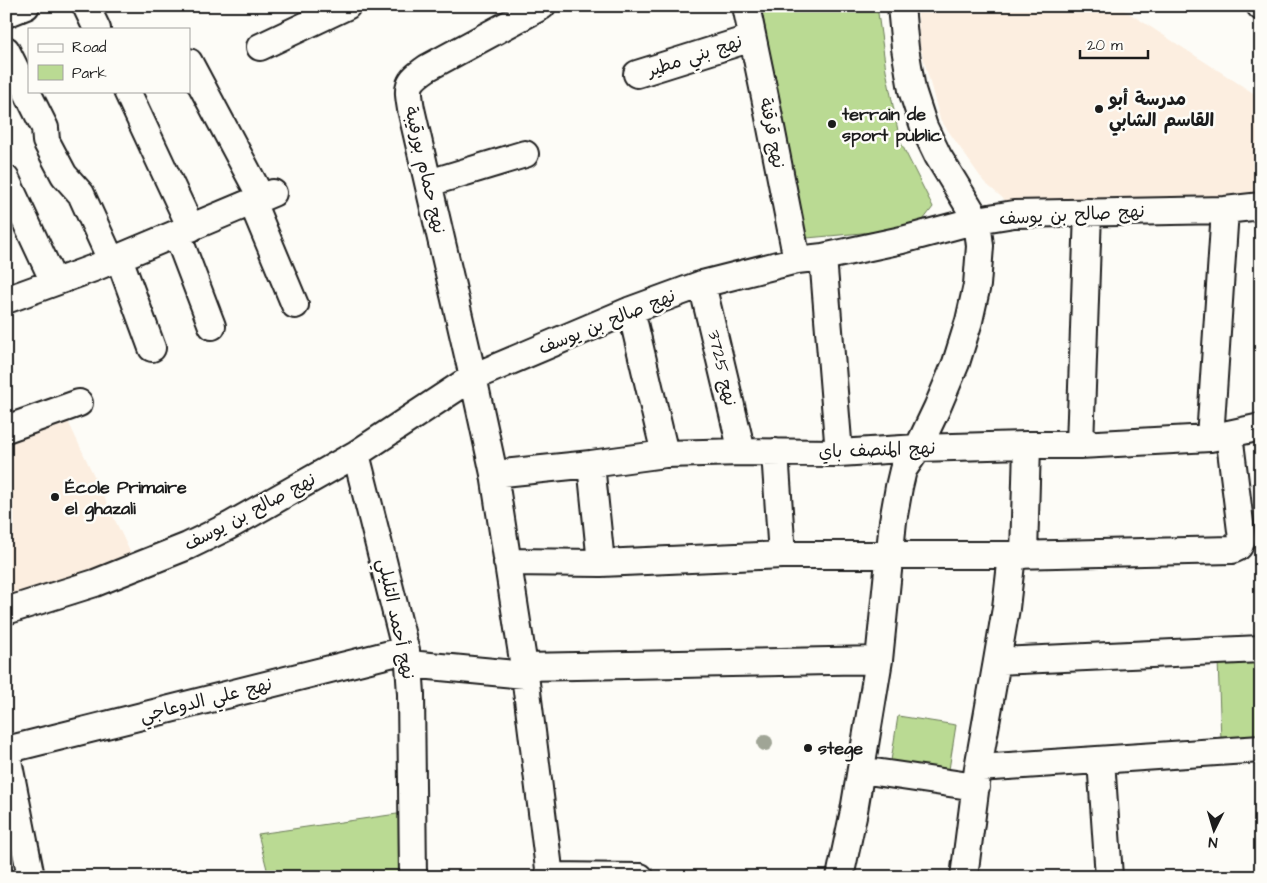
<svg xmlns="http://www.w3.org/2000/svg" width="1267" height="883" font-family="'Architects Daughter','Playpen Sans Arabic',sans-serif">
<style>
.built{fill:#fceee0}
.green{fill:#bada93;stroke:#6b7b58}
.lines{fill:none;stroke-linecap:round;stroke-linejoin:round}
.minor-casing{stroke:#1c1c1c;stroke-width:30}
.minor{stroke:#fdfcf7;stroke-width:26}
.tree{fill:#a0a596}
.poi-dot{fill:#1c1c1c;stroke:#fdfcf7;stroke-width:2}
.labels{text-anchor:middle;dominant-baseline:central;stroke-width:5;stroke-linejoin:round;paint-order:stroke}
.street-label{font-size:18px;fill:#1c1c1c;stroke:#fdfcf7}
.poi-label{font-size:18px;font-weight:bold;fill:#1c1c1c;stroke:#fdfcf7;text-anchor:start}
</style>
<rect width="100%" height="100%" fill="#fdfcf7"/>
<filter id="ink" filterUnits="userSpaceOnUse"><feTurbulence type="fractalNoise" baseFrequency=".02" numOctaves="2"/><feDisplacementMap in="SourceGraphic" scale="10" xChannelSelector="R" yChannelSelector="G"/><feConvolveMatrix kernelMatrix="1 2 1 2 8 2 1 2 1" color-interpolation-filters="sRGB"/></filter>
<g filter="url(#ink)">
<path class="built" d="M917 6H1118L1261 98V205L1027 219 984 182 940 119 920 46Z
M66 417 133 558 6 602V437Z"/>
<path class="green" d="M761 6H877L886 70 900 141 933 207 917 228 807 238 802 227Z
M1261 660V740H1221L1218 661Z
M898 716 956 725 948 776 890 767Z
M404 813 405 877H269L258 834Z"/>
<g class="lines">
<g class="minor-casing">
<path id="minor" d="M86 6 97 29
M542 6 427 68C407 82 407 85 411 109L473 377 494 474 524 667 550 877
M746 6 765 97 797 260
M1260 6 1261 7
M6 14 26 6
M260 47 347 6
M6 50 45 128 46 141 64 175 81 194 111 260
M189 62 261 197
M637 74 752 38
M127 91 191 228
M6 179 54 282
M429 183 525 154
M252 202 295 305
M177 234 212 326
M823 257 839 453
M119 258 152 348
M702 284 742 452
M6 300 94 268 273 193
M631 310 665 454
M6 429 79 403
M1210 438 1225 210
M1080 445 1088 212
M775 452 782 555
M356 454 409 664 411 694 413 877
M591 464 601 563
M494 474 591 464 665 454 742 452 839 453 918 448 1027 445H1080L1210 438 1261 427
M1024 555 1027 445
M507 562 601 563 782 555H1012L1232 550C1239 548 1240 546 1242 539L1229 434
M6 611 95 583 188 546 229 526 356 454 473 377 631 310 702 284 797 260 823 257 902 240 977 220 1014 214 1225 210 1261 206
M997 661 1261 649
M409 664 525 675
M524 667 879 660
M6 750 406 650
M6 750 31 877
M1101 760 1109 877
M978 768 1261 749
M861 770 976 787
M550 876 640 877
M840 877 854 811 879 660 893 521 899 487 903 470 918 448 937 408 956 363 969 321 977 285 980 246 977 220 938 156 924 127 912 90 905 48 901 6
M964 877 978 768 997 661 1006 608 1012 555"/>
</g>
<use href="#minor" class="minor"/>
</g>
<circle class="tree" cx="765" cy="743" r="8"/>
</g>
<g class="poi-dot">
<circle cx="1099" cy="109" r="5"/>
<circle cx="832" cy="124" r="5"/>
<circle cx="55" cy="497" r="5"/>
<circle cx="808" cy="748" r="5"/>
</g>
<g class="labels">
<g class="street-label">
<text transform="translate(695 56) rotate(-18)">نهج بني مطير</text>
<text transform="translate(772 133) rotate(79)">نهج قرقنة</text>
<text transform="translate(425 170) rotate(77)">نهج حمام بورقيبة</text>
<text transform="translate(1072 215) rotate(-3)">نهج صالح بن يوسف</text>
<text transform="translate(607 322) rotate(-22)">نهج صالح بن يوسف</text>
<text transform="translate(722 368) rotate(77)">نهج 3725</text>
<text transform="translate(877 450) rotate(-2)">نهج المنصف باي</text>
<text transform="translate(250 512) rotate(-28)">نهج صالح بن يوسف</text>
<text transform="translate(396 619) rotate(78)">نهج أحمد التليلي</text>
<text transform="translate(206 700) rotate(-14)">نهج علي الدوعاجي</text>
</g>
<g class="poi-label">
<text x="1109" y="99">مدرسة أبو<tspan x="1109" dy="21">القاسم الشابي</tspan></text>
<text x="842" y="114">terrain de<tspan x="842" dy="21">sport public</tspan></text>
<text x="65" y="487">École Primaire<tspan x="65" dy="21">el ghazali</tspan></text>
<text x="818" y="748">stege</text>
</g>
</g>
<rect width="1267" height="883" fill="none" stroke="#fdfcf7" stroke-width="25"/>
<rect x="12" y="12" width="1242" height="858" fill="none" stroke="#1c1c1c" stroke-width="2" filter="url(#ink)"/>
<rect x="28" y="28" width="162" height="65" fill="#fdfcf7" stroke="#a3a29f"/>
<rect x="38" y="44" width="25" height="8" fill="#fdfcf7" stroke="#a3a29f"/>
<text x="72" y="52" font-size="15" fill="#1c1c1c">Road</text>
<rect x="38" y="65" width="25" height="15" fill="#bada93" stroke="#a3a29f"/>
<text x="72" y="78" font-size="15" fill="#1c1c1c">Park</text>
<g transform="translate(1214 830) rotate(185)" stroke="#fdfcf7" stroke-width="4" paint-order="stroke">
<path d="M0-4L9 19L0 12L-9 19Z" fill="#1c1c1c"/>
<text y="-8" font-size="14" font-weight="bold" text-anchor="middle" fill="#1c1c1c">N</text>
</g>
<path d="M1080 50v8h68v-8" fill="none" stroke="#1c1c1c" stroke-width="2.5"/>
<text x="1087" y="50" font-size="15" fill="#1c1c1c" stroke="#fdfcf7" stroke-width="4" paint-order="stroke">20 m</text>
</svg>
